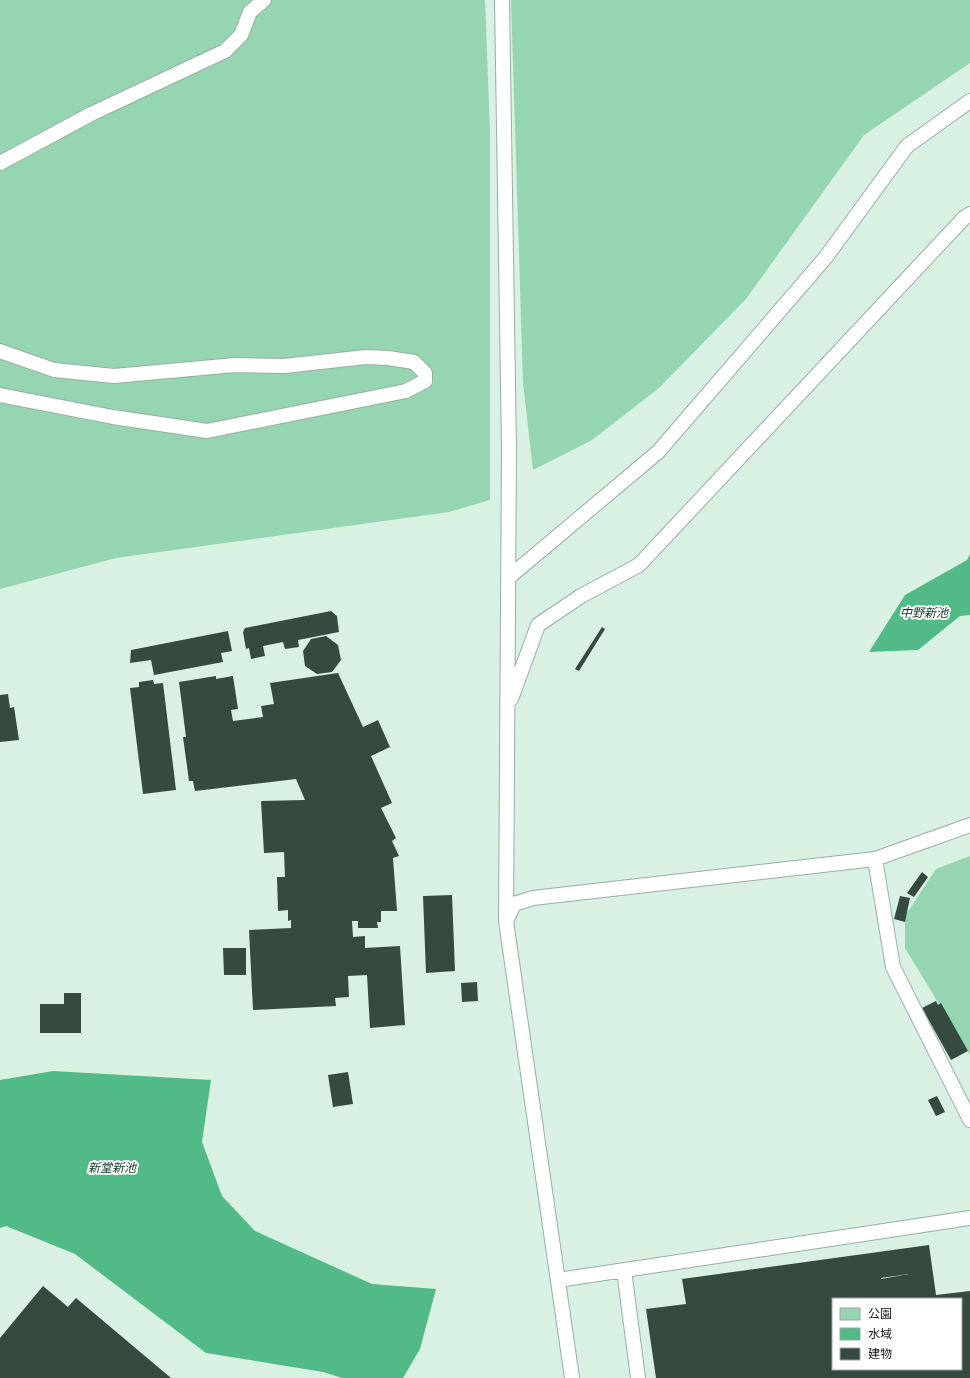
<svg xmlns="http://www.w3.org/2000/svg" width="970" height="1378" font-family="'DM Sans','Noto Sans JP',sans-serif">
<style>
.green{fill:#96d5b2}
.water{fill:#51ba86}
.building{fill:#364b3f;fill-rule:evenodd}
.lines{fill:none;stroke-linecap:round;stroke-linejoin:round}
.service-casing{stroke:#96afa0;stroke-width:16}
.service{stroke:#fff;stroke-width:14}
.labels{text-anchor:middle;dominant-baseline:central;stroke-width:4;stroke-linejoin:round;paint-order:stroke}
.water-label{font-size:12px;font-style:italic;fill:#0c3924;stroke:#fff}
</style>
<rect width="100%" height="100%" fill="#d8f1e2"/>
<path class="green" d="M0 0H485L490 132V500L449 512 116 558 0 589Z
M511 0H970V63L864 135 746 299 659 388 592 440 533 470 523 383Z
M970 856V1055L905 948V916L936 869Z"/>
<path class="water" d="M970 554V615L960 616 918 650 869 652 905 595 967 560Z
M53 1071 211 1080 202 1142 222 1196 255 1231 372 1284 436 1289 420 1349 403 1378H342L323 1372 206 1353 75 1254 6 1226 0 1228V1080Z"/>
<path class="building" d="M331 611 337 616 339 632 298 640 299 647 285 649 283 642 263 646 265 656 251 659 249 648 246 649 243 632 245 628Z
M602 627 605 629 579 671 575 669Z
M228 631 232 651 221 653 223 662 154 675 151 660 130 663 131 650Z
M326 636 338 645 341 660 332 672 317 674 305 666 303 651 311 639Z
M338 673 363 727 378 720 390 747 371 756 392 803 381 808 396 838 392 841 399 856 393 858 397 911H381V922H377L378 928H358V921H352L353 937 365 936V948L400 946 405 1025 370 1028 367 975 348 976 349 997 335 998 336 1006 253 1010 249 930 291 928V920L288 921V910L278 911 277 877H285L284 852 264 853 261 801 305 800 296 779 195 791 193 781H189L183 737H186L179 682 216 676V679L233 676 238 709 231 710 233 721 263 717 261 706 274 704 270 683Z
M153 680 154 684 163 683 176 790 143 794 130 688 139 687V682Z
M8 694 10 708 14 707 19 740 0 742V695Z
M922 872 928 877 914 897 907 893Z
M452 895 455 971 426 973 423 896Z
M900 896 910 898 905 922 894 919Z
M223 948H246V975H224Z
M477 982 478 1001 462 1002 461 983Z
M64 993H81V1033H40V1004H64Z
M936 1001 938 1005 941 1003 968 1051 951 1060 922 1008Z
M348 1072 353 1104 333 1107 328 1075Z
M937 1096 945 1112 936 1116 928 1100Z
M929 1245 936 1295 970 1291V1378H656L646 1309 686 1304 682 1279ZM909 1274 881 1279V1278ZM833 1299H961V1369H833Z
M43 1286 68 1307 76 1298 171 1378H0V1338Z"/>
<g class="lines">
<g class="service-casing">
<path id="service" d="M502 0 509 449 506 921 572 1378
M0 163 91 114 225 51 241 35 250 12 264 0
M0 351 54 370 114 376 235 365 284 366 366 357 388 358 414 362 425 373V381L406 391 207 431 113 417 0 395
M508 578 658 452 826 257 907 146 970 101
M511 699 538 625 581 596 639 565 964 218 970 214
M875 859 893 967 970 1120
M507 919 514 904 533 898 875 859 970 825
M624 1270 638 1378
M558 1280 970 1218"/>
</g>
<use href="#service" class="service"/>
</g>
<g class="labels">
<g class="water-label">
<text x="924" y="613">中野新池</text>
<text x="112" y="1168">新堂新池</text>
</g>
</g>
<rect x="832" y="1298" width="130" height="72" fill="#ffffff" stroke="#9fa3a1"/>
<rect x="840" y="1308" width="20" height="12" fill="#96d5b2" stroke="#9fa3a1"/>
<text x="868" y="1318" font-size="12" fill="#0f1813">公園</text>
<rect x="840" y="1328" width="20" height="12" fill="#51ba86" stroke="#9fa3a1"/>
<text x="868" y="1338" font-size="12" fill="#0f1813">水域</text>
<rect x="840" y="1348" width="20" height="12" fill="#364b3f" stroke="#9fa3a1"/>
<text x="868" y="1358" font-size="12" fill="#0f1813">建物</text>
</svg>
